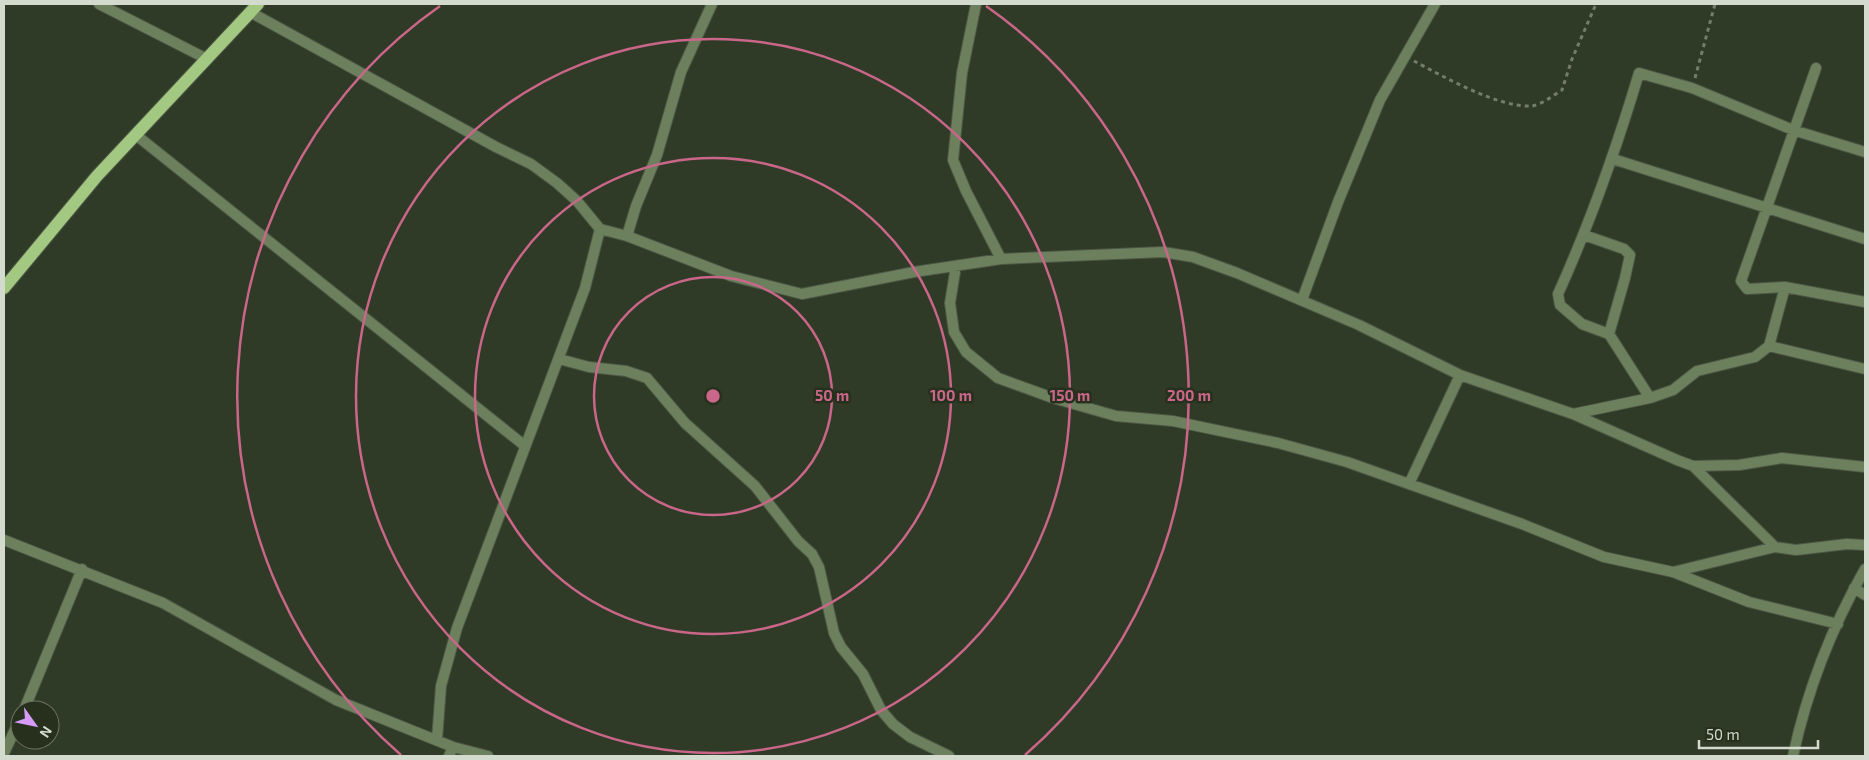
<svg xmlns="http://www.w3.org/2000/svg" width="1869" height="760" font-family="'Exo 2',sans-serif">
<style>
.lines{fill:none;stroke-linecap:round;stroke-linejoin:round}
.minor-casing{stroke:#4d5845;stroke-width:12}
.primary-casing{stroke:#4d5845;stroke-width:14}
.path{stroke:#737d6c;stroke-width:3;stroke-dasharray:4 4;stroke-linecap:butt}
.minor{stroke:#6d805e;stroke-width:10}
.primary{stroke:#a2c881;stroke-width:12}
.ring{fill:none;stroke:#c96689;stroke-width:2.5}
.centre{fill:#c96689;stroke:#26301d;stroke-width:2.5}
.ring-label{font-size:15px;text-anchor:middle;font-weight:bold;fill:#c96689;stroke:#26301d;stroke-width:5;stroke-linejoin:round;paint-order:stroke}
</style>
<rect width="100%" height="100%" fill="#303b27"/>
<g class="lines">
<g class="minor-casing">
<path id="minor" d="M99 4 207 59
M976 4 962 73 953 160 966 191 1001 259
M250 12 496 147 531 164 557 183 577 201 600 229 627 236 731 276 802 294 914 272 1001 259 1163 252 1193 257 1237 273 1359 325 1460 375 1573 414 1677 460 1693 466 1739 465 1782 458 1865 467
M136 135 525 446
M1613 159 1865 239
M1584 235 1624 249 1630 255 1625 278 1609 334
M627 236 636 206 657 155 681 72 712 4
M956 266 950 303 954 332 966 352 998 378 1053 398 1116 416 1173 421 1278 443 1347 462 1522 524 1604 557 1673 572 1749 602 1838 624
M1785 287 1865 302
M1302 300 1338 202 1380 100 1435 4
M1769 346 1785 287 1747 289 1741 281 1816 68
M559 359 589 367 626 371 647 378 685 423 755 486 798 541 812 554 819 567 834 633 841 647 863 674 881 710 893 724 910 737 949 756
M1650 398 1609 334 1582 324 1560 305 1558 294C1591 221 1616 150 1639 73L1692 88 1793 130 1865 152
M1573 414 1650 398 1673 390 1697 371 1755 357 1769 346 1865 369
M1693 466 1775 547
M1409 484 1460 375
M4 540 163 603 336 700 453 747 488 756
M1673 572 1775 547 1796 550 1847 544 1865 545
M1854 588 1865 595
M24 710 82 569
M437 740 441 686 457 628 585 288 600 229
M4 753 20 719
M449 756 453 747
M1793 756C1807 691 1832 627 1865 569"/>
</g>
<g class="primary-casing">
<path id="primary" d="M4 288 97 176 258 4"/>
</g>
<path class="path" d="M1414 61C1444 77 1499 108 1532 106 1541 105 1554 95 1562 90L1572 59 1596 4
M1695 78 1715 4"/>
<use href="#minor" class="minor"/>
<use href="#primary" class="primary"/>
</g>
<g class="ring">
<circle cx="713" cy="396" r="119"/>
<circle cx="713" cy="396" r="238"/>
<circle cx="713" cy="396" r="357"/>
<path d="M401 755A476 476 0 0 1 440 6M986 6A476 476 0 0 1 1025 755"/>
</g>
<circle cx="713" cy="396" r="8" class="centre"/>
<g class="ring-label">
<text x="832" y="401">50 m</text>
<text x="951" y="401">100 m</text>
<text x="1070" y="401">150 m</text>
<text x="1189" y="401">200 m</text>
</g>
<rect width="1869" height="760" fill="none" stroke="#d3dace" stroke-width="10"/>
<g transform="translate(35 725) rotate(123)"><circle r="24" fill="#26301d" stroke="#6b7464"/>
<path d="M0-4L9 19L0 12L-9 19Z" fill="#d69bfa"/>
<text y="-8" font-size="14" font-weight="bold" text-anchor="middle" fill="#d3dace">N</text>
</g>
<path d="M1699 740v8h119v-8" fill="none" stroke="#d3dace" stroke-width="2.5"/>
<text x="1706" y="740" font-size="15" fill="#d3dace" stroke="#26301d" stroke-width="4" paint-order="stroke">50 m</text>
</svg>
